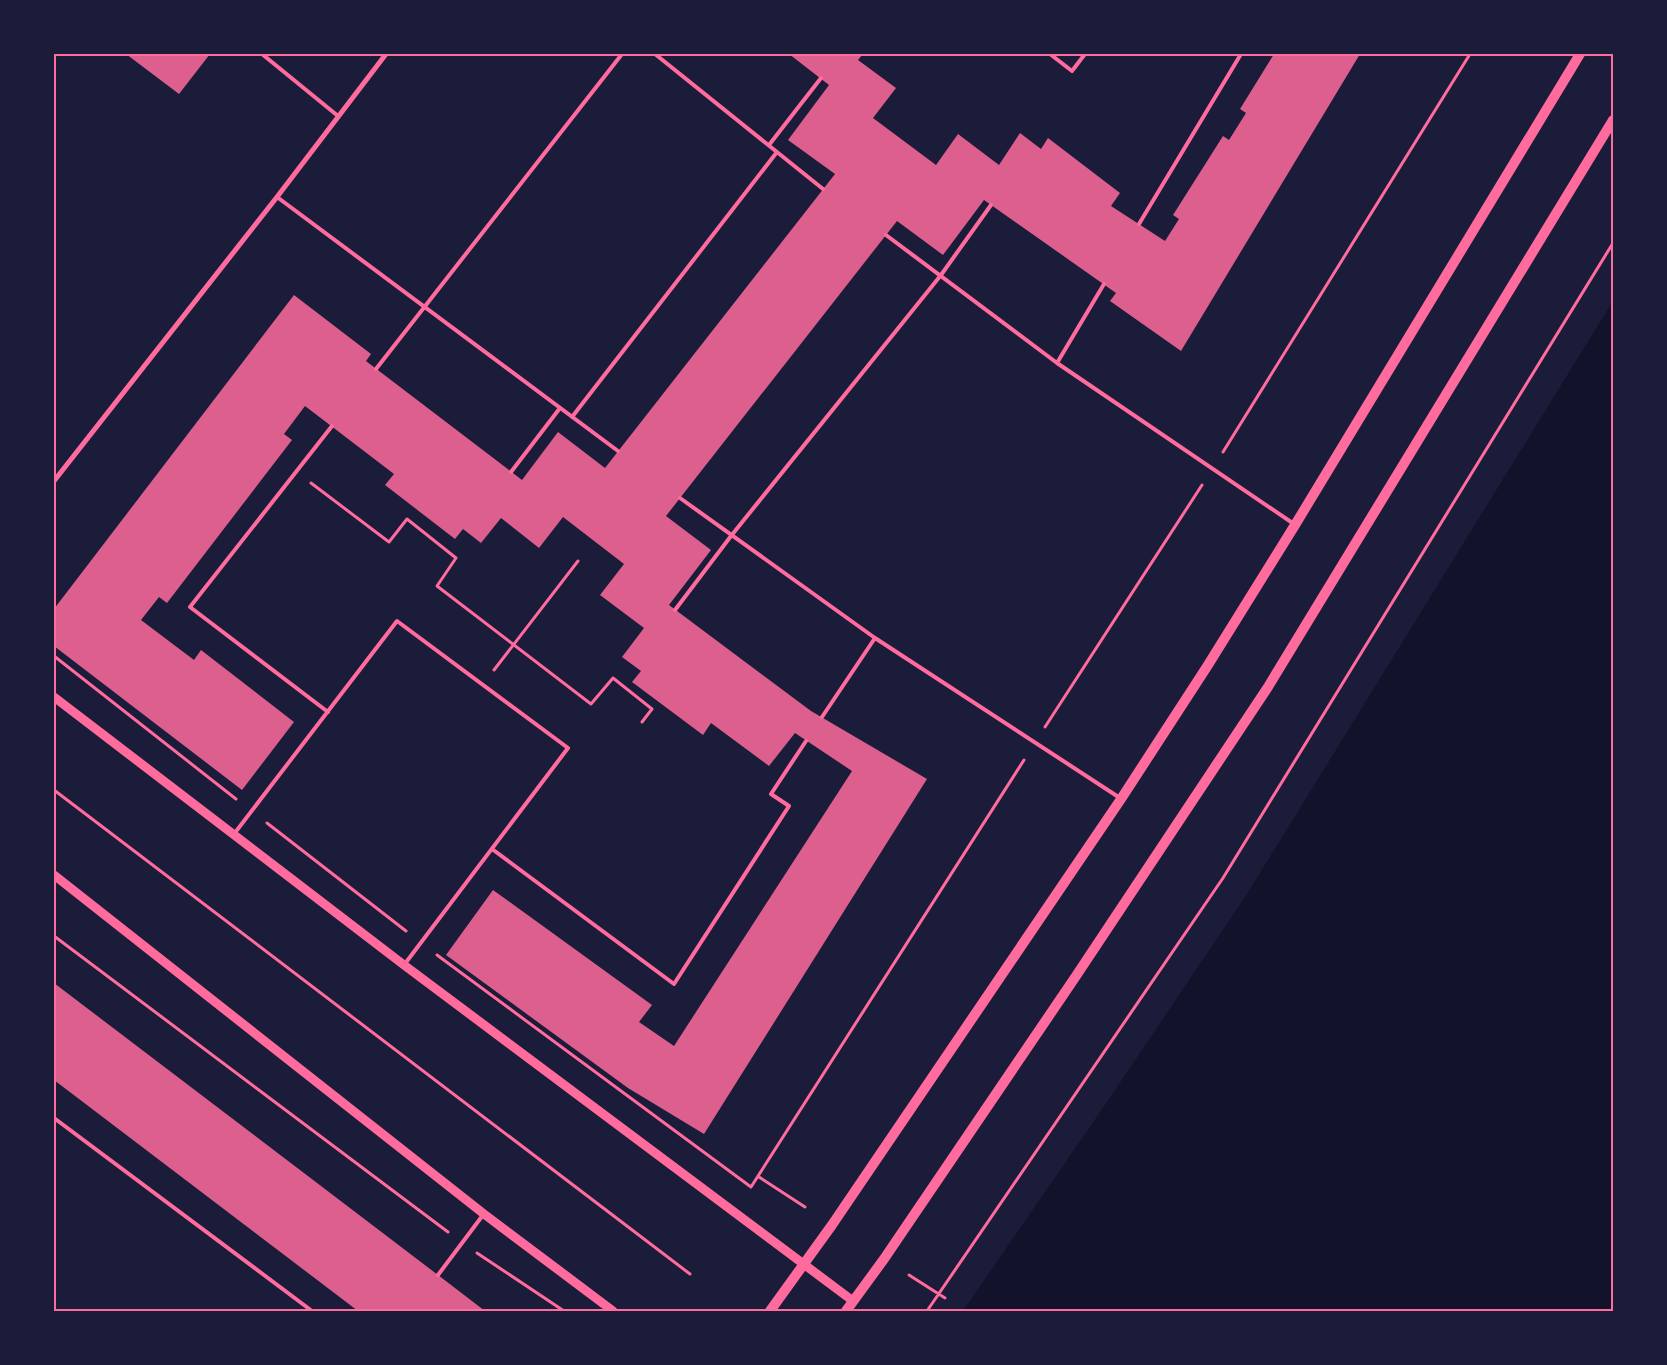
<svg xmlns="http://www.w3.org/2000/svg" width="1667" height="1365" font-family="Mulish,sans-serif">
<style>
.water{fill:#12122b}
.building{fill:#dd5f8e}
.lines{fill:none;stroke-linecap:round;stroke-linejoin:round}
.path{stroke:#ff6b9d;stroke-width:3}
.service{stroke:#ff6b9d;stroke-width:4}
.minor{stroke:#ff6b9d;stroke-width:5}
.tertiary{stroke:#ff6b9d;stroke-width:9}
.secondary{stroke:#ff6b9d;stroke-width:10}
.neatline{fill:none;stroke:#ff6b9d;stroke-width:2}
</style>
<rect width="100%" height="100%" fill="#1b1b3a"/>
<path class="water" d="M1613 301V1311H963L1105 1105 1247 894Z"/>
<path class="building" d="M126 54H210L179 94Z
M789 54H863L858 60 896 88 873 118 936 165 958 134 999 165 1020 133 1041 149 1048 138 1120 193 1111 206 1165 241 1179 219 1173 215 1223 136 1229 140 1246 113 1240 109 1274 54H1360L1181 351 1110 301 1116 293 984 200 943 255 897 221 666 516 711 550 669 605 811 711 927 779 704 1134 628 1088 446 955 493 890 652 1005 639 1022 674 1046 852 771 795 733 769 766 711 723 703 735 632 682 641 671 622 657 644 628 600 595 624 564 563 517 539 548 501 518 481 543 463 529 455 539 385 485 394 474 305 406 284 434 292 440 167 603 159 597 141 620 194 660 201 650 294 722 242 790 54 646V609L294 295 371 354 366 361 522 480 558 432 605 468 835 174 788 140 829 85Z
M54 983 438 1275 485 1311H358L54 1080Z"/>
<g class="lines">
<path class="path" d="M1223 452 1470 54
M311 483 389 542 407 519 456 558 437 586 591 704 613 678 652 709 642 722
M54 656 236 799
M494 670 578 561
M1045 727 1202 485
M54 790 690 1274
M267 823 406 931
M54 936 448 1232
M437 955 751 1187 1024 760
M759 1177 805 1207
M477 1253 564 1311
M909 1275 945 1298
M927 1311 1223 878 1613 243"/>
<path class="service" d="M262 54 338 116
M655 54 823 189
M1050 54 1072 71 1085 54
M769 145 821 78
M277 197 618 451
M1139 224 1241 54
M886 235 1057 363 1294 524
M1057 363 1104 284
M376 369 622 54
M572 417 777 152
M511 472 560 408
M680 498 875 638 1120 798
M675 610 731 536 941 275 991 205
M328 712 190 607 332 426
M822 717 875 638
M234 834 397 621 568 748 404 965
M492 849 674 984 789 806 771 794 806 741
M54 1118 312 1311
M438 1275 483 1215"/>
<path class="minor" d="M54 481 277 197 386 54"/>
<path class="tertiary" d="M54 697 404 965 853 1301
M54 875 484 1214 613 1311"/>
<path class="secondary" d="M770 1311 832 1225 1121 799 1208 665 1295 525 1580 54
M846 1311 884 1259 1076 976 1268 687 1613 120"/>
</g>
<rect width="1667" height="1365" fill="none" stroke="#1b1b3a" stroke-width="110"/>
<rect x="55" y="55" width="1557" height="1255" class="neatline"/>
</svg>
